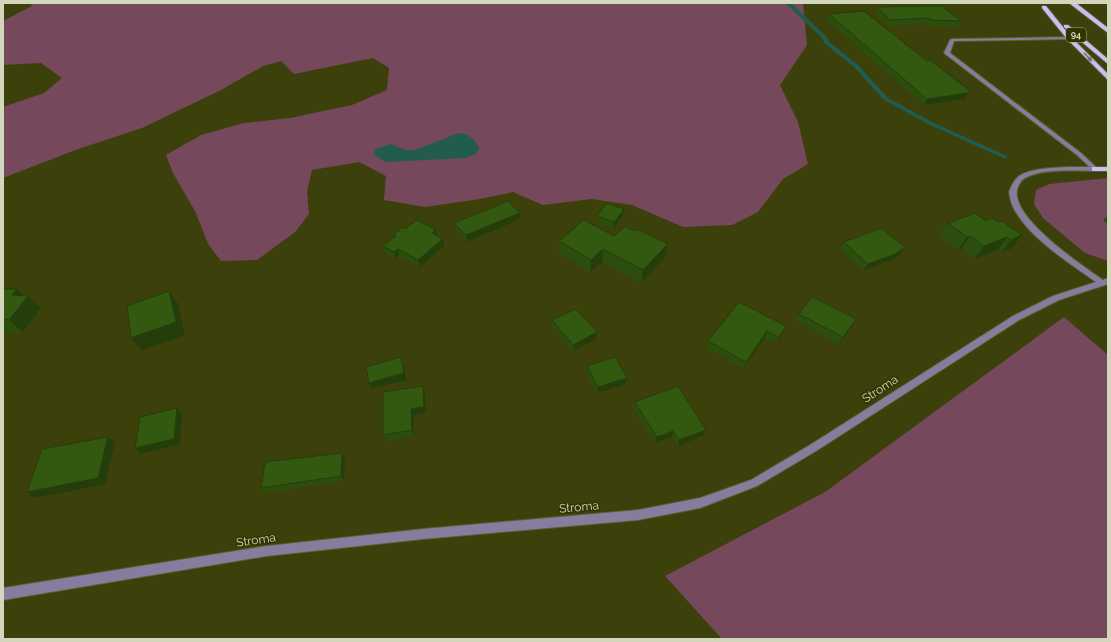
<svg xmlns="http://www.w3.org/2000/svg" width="1111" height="642" font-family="Raleway,sans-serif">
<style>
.green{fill:#76485b}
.water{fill:#225c4e}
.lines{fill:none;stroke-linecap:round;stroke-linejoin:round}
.stream{fill:#225c4e;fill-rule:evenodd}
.lane-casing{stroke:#5a5e2d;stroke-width:2}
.street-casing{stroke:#5a5e2d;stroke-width:2}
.primary-casing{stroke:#5a5e2d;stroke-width:2}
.lane{fill:#847d9e;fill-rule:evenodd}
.street{fill:#847d9e;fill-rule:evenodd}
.primary{fill:#cabff4;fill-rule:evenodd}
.wall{fill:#2c4d0e}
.shaded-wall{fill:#243e0b}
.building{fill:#335910;stroke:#243e0b}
.oneway{fill:#76736e}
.labels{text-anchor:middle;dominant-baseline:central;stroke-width:3;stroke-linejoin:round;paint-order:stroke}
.shield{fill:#323500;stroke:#a2a683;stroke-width:1}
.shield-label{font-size:9px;font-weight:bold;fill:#d2d6bb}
.near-street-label{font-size:12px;fill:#d2d6bb;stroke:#323500}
</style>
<rect width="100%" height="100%" fill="#3c400a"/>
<path class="green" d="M30 3H803L807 45 780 85 798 122 808 164 783 179 758 212 732 225 683 227 632 205 592 199 543 205 513 192 480 199 425 207 384 200 386 176 359 162 312 170 307 191 309 214 295 232 257 260 221 261 208 244 196 213 173 173 166 155 201 135 244 123 290 118 352 105 387 90 389 68 373 58 294 74 281 61 263 66 221 90 142 128 78 149 3 178V107L44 93 62 78 41 63 3 65V21L32 6Z
M1108 178V261L1085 253 1043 218 1034 204 1036 190 1049 184Z
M1064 317 1108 355V639H722L665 576 825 492Z"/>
<path class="water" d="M459 133C469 134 476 139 479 149L476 154 466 158 386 162 374 155 375 149 391 144 405 150H415Z"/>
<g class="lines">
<path class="stream" d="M785 3H791L826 36 829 42 858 65 888 98 934 123 1007 156V158H1003L930 125 884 100 854 67 825 44 822 38Z"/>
<g class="lane-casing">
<path id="lane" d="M1071 37V38L1069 39 954 41 950 53 1081 153 1097 168V170H1093L1077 155 944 53 950 40 952 39Z"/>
</g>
<g class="street-casing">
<path id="street" d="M1067 167H1095L1098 169 1095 171C1075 171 1043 168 1025 178 1021 180 1020 183 1018 187 1006 215 1083 266 1103 280L1108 278V284L1059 300 1019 320 816 451 757 486 700 508 638 520 423 539 267 556 3 600V588L267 546 423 529 638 510 700 498 751 480 810 445 1013 316 1053 296 1096 282C1068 262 1029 238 1013 207 1011 203 1010 197 1009 192 1011 188 1013 181 1017 178 1027 168 1053 168 1067 167Z"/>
</g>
<g class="primary-casing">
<path id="primary" d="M1069 3H1076L1108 28V33Z
M1042 6H1046L1071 37 1108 74V80L1067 39 1042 8Z
M1064 25H1068L1108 59V64L1064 27Z
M1092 167H1108V171H1092Z"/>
</g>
<use href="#lane" class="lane"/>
<use href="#street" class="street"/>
<use href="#primary" class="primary"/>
</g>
<path class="wall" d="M878 7 961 21 958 27 928 26 926 24 887 26 876 13Z
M829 14 965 99 924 105 827 20Z
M624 209 623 215 613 229 597 223V216Z
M1108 215V224L1103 220Z
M520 219 467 242 456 230 454 223Z
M998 222 1022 235 1012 248 1001 253 998 250 974 259 961 249 958 250 940 236 948 223Z
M405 229 437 236 443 239 444 246 420 267 399 256 396 259 385 253 383 246 394 238 393 235Z
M614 236 665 257 641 283 602 262 590 272 559 254V241Z
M844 242 905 247 901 254 892 260 864 270 840 249Z
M3 289H17L23 296 41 308 23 332H3Z
M799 314 856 319 839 344 795 321Z
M552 320 596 339 573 351 552 327Z
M786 326 783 332 776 343 765 338 743 368 706 348 708 341Z
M587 366 627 378 626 384 597 393 586 372Z
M425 392 426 413 413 415 414 436 386 441 383 435Z
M635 402 706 430 704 435 678 446 672 437 655 443 634 408Z
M345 459 344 481 266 493 261 488Z"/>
<path class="shaded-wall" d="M968 93 965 99 924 105 927 99Z
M624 209 623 215 613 229 614 222Z
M520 213V219L467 242 466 235Z
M436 230 437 236 432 233Z
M1022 235 1012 248 1001 253 1011 240Z
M970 236 961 249 958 250 967 237Z
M1007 237 998 250 974 259 984 246Z
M443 239 444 246 420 267 418 260Z
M668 244 665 257 641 283 643 270Z
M905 247 901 254 892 260 864 270 868 264Z
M398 249 399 256 396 259 394 252Z
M603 249 602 262 590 272 591 260Z
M17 289 26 299 28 296 41 308 23 332 9 320 12 295Z
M169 291 178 304 185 335 142 350 131 338Z
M856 319 852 326 839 344 843 337Z
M786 326 783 332 776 343 779 337Z
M767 331 765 338 743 368 746 362Z
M597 332 596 339 573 351V345Z
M401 357 407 380 371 389 369 383Z
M627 378 626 384 597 393 598 387Z
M423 386 425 392 426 413 413 415 414 436 412 430 411 409Z
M177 408 182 415 180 444 141 454 135 448Z
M706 430 704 435 678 446 679 440Z
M673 431 672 437 655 443 657 437Z
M108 437 115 443 105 484 35 498 27 492Z
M342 453 345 459 344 481 341 476Z"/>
<path class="building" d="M942 6 961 21 931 20 929 18 889 20 878 7Z
M864 11 927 61 930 60 969 90 968 93 927 99 829 14Z
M508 201 520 213 466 235 454 223Z
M607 203 624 209 614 222 597 216Z
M975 213 986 221 993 218 998 222 1002 221 1022 235 1011 240 1007 237 984 246 970 236 967 237 948 223Z
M417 220 436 230 432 233 443 239 418 260 398 249 394 252 383 246 396 236 393 235 403 227 405 229Z
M584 220 614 236 625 226 634 231 637 229 668 244 643 270 603 249 591 260 559 241Z
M881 228 905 247 895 254 868 264 844 242Z
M3 289H17L12 295 28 296 9 320 3 319Z
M169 291 176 322 131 338 127 306Z
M812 297 856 319 843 337 799 314Z
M739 302 786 326 779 337 767 331 746 362 708 341Z
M576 309 597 332 573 345 552 320Z
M401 357 404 373 369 383 366 367Z
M615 357 627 378 598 387 587 366Z
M423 386 424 407 411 409 412 430 383 435V392Z
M678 386 706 430 679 440 673 431 657 437 635 402Z
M177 408 174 439 135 448 140 417Z
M108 437 98 478 27 492 42 449Z
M342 453 341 476 261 488 265 462Z"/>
<defs><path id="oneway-solid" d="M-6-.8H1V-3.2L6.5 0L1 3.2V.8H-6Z"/></defs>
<use class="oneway" href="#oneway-solid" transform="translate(1088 57) rotate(46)"/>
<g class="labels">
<rect class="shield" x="1066" y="28" width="20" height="14" rx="3"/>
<g class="shield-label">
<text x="1076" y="35">94</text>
</g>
<g class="near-street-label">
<text transform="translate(880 389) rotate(-33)">Stroma</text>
<text transform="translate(579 507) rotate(-5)">Stroma</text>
<text transform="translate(256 540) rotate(-8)">Stroma</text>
</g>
</g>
<rect width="1111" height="642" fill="none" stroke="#d2d6bb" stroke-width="8"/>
</svg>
